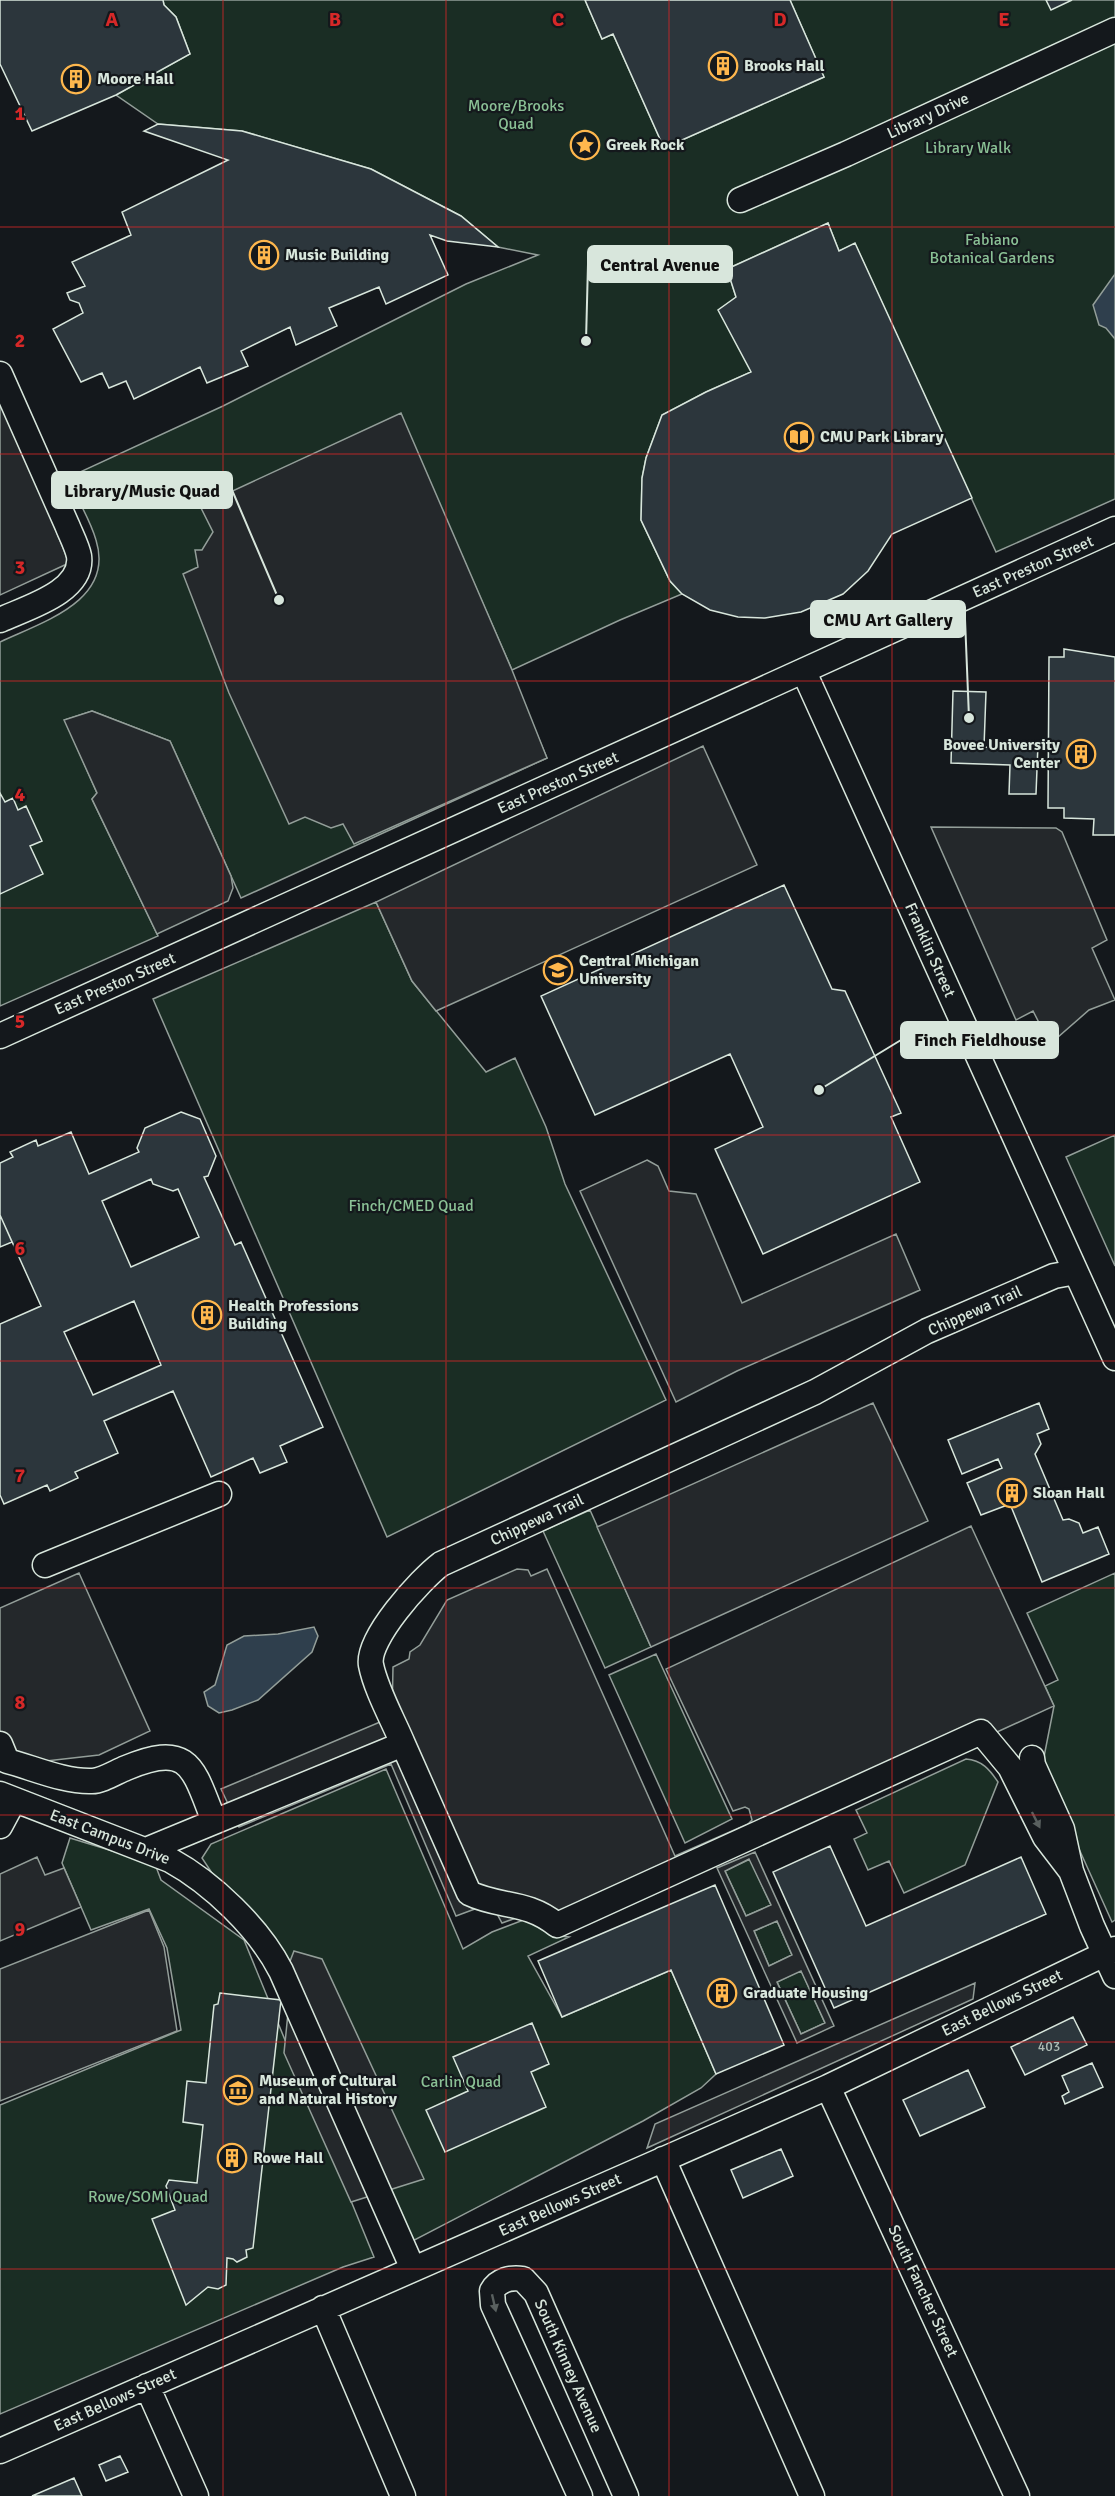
<svg xmlns="http://www.w3.org/2000/svg" width="1115" height="2496" font-family="Signika,sans-serif">
<style>
.green{fill:#1a2d24;stroke:#939e99;stroke-width:1.5}
.parking{fill:#24282b;stroke:#939e99;stroke-width:1.5;fill-rule:evenodd}
.water{fill:#2f3f4d;stroke:#939e99;stroke-width:1.5}
.building{fill:#2c363c;stroke:#d8e6dc;stroke-width:1.5;fill-rule:evenodd}
.lines{fill:none;stroke-linecap:round;stroke-linejoin:round}
.minor-casing{stroke:#d8e6dc;stroke-width:27}
.minor{stroke:#14181c;stroke-width:24}
.oneway{fill:#59605f}
.grid{fill:none;stroke:#d62828;stroke-width:1.5;stroke-opacity:0.55}
.labels{text-anchor:middle;dominant-baseline:central;stroke-width:4.5;stroke-linejoin:round;paint-order:stroke}
.number-label{font-size:14px;fill:#adbab4}
.poi-label{font-size:16px;font-weight:bold;fill:#d8e6dc;stroke:#14181c;text-anchor:start}
.park-label{font-size:16px;fill:#8ac095;stroke:#14181c}
.street-label{font-size:16px;fill:#d8e6dc;stroke:#14181c}
.grid-label{font-size:20px;text-anchor:middle;font-weight:bold;fill:#d62828;stroke:#14181c;stroke-width:4.5;stroke-linejoin:round;paint-order:stroke}
.leader{fill:none;stroke:#d8e6dc;stroke-width:2}
.callout-dot{fill:#d8e6dc;stroke:#14181c;stroke-width:2}
.callout{fill:#d8e6dc;stroke:#d8e6dc;stroke-width:2}
.callout-label{font-size:18px;text-anchor:middle;font-weight:bold;fill:#111}
</style>
<rect width="100%" height="100%" fill="#14181c"/>
<path class="green" d="M163 0H585L602 39 613 34 664 148 824 77 790 0H1115V499L996 552 855 244 839 251 828 223 727 269 736 297 751 372 706 392 662 415 646 458 642 478 641 520 670 581 682 594 620 620 512 670 441 508 547 758 241 898 170 741 92 711 65 720 97 793 92 799 158 936 0 1006V642C42 622 115 601 96 540 90 519 77 498 67 478L223 406 466 284 538 255 498 247 461 216 371 169 242 131 158 124 116 95 190 54 176 17 164 5Z
M376 902 412 981 486 1072 515 1058 546 1127 565 1184 666 1400 387 1537 153 999Z
M1115 1135V1266L1066 1157Z
M590 1510 651 1647 605 1668 543 1531Z
M1115 1573V1920L1112 1922 1042 1767 1054 1706 1045 1686 1058 1680 1027 1613Z
M656 1654 732 1819 685 1843 609 1675Z
M966 1759C982 1760 990 1770 998 1782L965 1865 904 1893 889 1861 868 1870 854 1839 867 1833 856 1810Z
M386 1769 463 1949 492 1932 526 1919 551 1935 569 1937 528 1956 562 2017 671 1970 716 2074 701 2088 643 2121 403 2246 292 1994 202 1858 211 1844Z
M70 1838 155 1864 161 1880 244 1940 374 2257 343 2267 0 2414V2105L181 2030 167 1948 149 1909 91 1930 62 1863Z
M750 1859 771 1905 746 1916 725 1871Z
M777 1921 792 1955 769 1966 754 1931Z
M801 1970 825 2023 801 2034 777 1982Z"/>
<path class="parking" d="M0 391 69 563 0 595Z
M401 413 512 670 547 758 354 844 343 824 331 828 305 817 289 824 229 693 183 574 198 567 195 550H202L213 532 200 506Z
M92 711 170 741 231 876 233 888 228 901 157 934 92 799 97 793 64 720Z
M703 746 757 865 436 1011 412 981 376 902Z
M931 827 1056 828 1062 832 1107 940 1092 948 1115 1000 1089 1010 1050 1044 1033 1011 1016 1020Z
M647 1160 658 1166 669 1191 696 1194 742 1303 896 1234 920 1290 737 1371 676 1402 580 1191Z
M873 1403 928 1521 651 1647 597 1527Z
M971 1526 1054 1706 557 1933 527 1914 502 1923 491 1903 456 1916 391 1764 239 1827 221 1789 392 1717 393 1667 409 1659 410 1652 420 1645 447 1600 517 1569 528 1570 531 1576 547 1569 675 1856 748 1824 752 1820 749 1809 745 1807 733 1811 666 1669Z
M79 1573 150 1731 99 1755 46 1761 0 1752V1608Z
M755 1852 834 2026 797 2043 717 1868ZM749 1859 771 1905 746 1916 725 1871ZM777 1921 792 1955 769 1966 754 1931ZM801 1971 825 2023 801 2034 777 1982Z
M37 1857 45 1875 64 1868 81 1907 0 1941V1874Z
M149 1910 164 1947 177 2031 0 2101V1969Z
M294 1951 322 1959 424 2179 351 2202 284 2053 288 2013 278 1992Z
M975 1983 973 1999 647 2148 655 2124Z"/>
<path class="water" d="M1115 274V339L1106 328 1099 325 1093 305Z
M314 1627 318 1636 312 1652 258 1700 232 1710 219 1713 208 1706 204 1692 215 1685 227 1645 244 1636 278 1634Z"/>
<path class="building" d="M0 0H163L164 5 176 17 190 54 116 95 32 131 0 64Z
M585 0H790L824 77 664 148 613 34 602 39Z
M1046 0H1072L1051 10Z
M158 124 242 131 371 169 461 216 498 247 447 241 430 235 448 275 386 304 379 287 329 308 337 326 296 345 290 327 241 351 248 366 207 383 200 367 134 399 126 381 109 388 102 373 81 382 53 329 83 313 79 303 70 300 67 293 85 286 72 262 131 235 122 212 228 160 144 131Z
M828 223 839 251 855 243 972 498 892 534 868 571 843 594 801 612 765 618 738 617 710 610 682 594 670 581 641 520 642 478 646 458 662 415 706 392 751 372 718 310 736 297 727 269Z
M1064 649 1115 657V835H1093L1094 819 1064 818V808H1048L1049 657H1064Z
M953 691 986 692 984 747 1013 748V743L1038 744 1036 794H1009L1010 765 951 763Z
M0 793 5 802 13 798 18 810 26 806 42 841 30 846 43 874 0 894Z
M784 885 832 989 845 991 901 1113 891 1117 920 1182 763 1254 715 1149 763 1127 730 1054 595 1115 541 996Z
M181 1112 200 1119 216 1156 208 1176 204 1177 235 1245 241 1242 323 1427 280 1446 287 1462 260 1473 253 1458 211 1477 173 1391 104 1421 118 1453 75 1472 78 1478 50 1491 47 1485 4 1504 0 1495V1324L41 1306 0 1215V1163L13 1157 10 1152 36 1140 38 1146 71 1132 89 1174 139 1152 137 1148 145 1128ZM151 1179 153 1184 173 1191 178 1189 199 1237 131 1267 102 1201ZM134 1301 161 1365 93 1395 64 1332Z
M0 1215 12 1242 0 1247Z
M1039 1403 1049 1429 1037 1434 1041 1444 1035 1454 1063 1520 1069 1519 1079 1523 1083 1533 1098 1527 1109 1554 1042 1582 1010 1504 981 1515 967 1483 1002 1468 998 1459 962 1474 948 1440Z
M830 1846 866 1926 1021 1857 1046 1914 834 2008 773 1872Z
M715 1885 784 2045 716 2074 671 1970 562 2017 538 1961Z
M220 1993 281 2000 253 2248 246 2250 247 2257 237 2262 233 2259 227 2258 226 2285 218 2289 208 2287 186 2305 152 2219 175 2210 166 2186 169 2180 197 2183 203 2125 183 2122 187 2081 206 2083 214 2005 218 2004Z
M1073 2017 1087 2045 1025 2075 1011 2047Z
M532 2023 549 2064 531 2072 546 2107 445 2152 426 2110 468 2091 453 2057Z
M1092 2063 1103 2087 1065 2104 1062 2096 1069 2092 1062 2076Z
M968 2070 985 2107 920 2136 903 2100Z
M781 2149 793 2176 743 2198 731 2170Z
M120 2456 128 2472 106 2481 99 2465Z
M74 2478 82 2496H32Z"/>
<g class="lines">
<g class="minor-casing">
<path id="minor" d="M740 200 846 154 1115 30
M0 374 67 525C71 535 77 546 79 556 84 592 26 608 0 620
M804 672 1115 1358
M0 1036 1115 529
M45 1565 219 1494
M0 1744 7 1761C34 1768 64 1782 92 1781 102 1781 116 1772 126 1768 190 1741 193 1768 214 1821
M403 1744 469 1893C500 1908 526 1900 557 1925L981 1732 1010 1767 1045 1837 1071 1871
M1032 1758 1033 1765 1062 1829 1071 1871 1092 1926 1115 1976
M0 1794 170 1860C212 1883 259 1928 281 1971L413 2269
M0 1826 14 1800
M146 1850 403 1744C393 1720 376 1690 371 1665 366 1639 421 1579 441 1564L815 1392 927 1331 1054 1276 1076 1272
M828 2087 1017 2496
M663 2159 812 2496
M323 2308 403 2496
M147 2386 196 2496
M0 2451 828 2087 1115 1949
M580 2496 493 2305 492 2291C498 2280 511 2277 523 2279L536 2293 626 2496"/>
</g>
<use href="#minor" class="minor"/>
</g>
<defs><path id="oneway-solid" d="M-6-.8H1V-3.2L6.5 0L1 3.2V.8H-6Z" transform="scale(1.5)"/></defs>
<g class="oneway">
<use href="#oneway-solid" transform="translate(1036 1820) rotate(63)"/>
<use href="#oneway-solid" transform="translate(494 2303) rotate(77)"/>
</g>
<path class="grid" d="M223 0V2496M446 0V2496M669 0V2496M892 0V2496M0 227H1115M0 454H1115M0 681H1115M0 908H1115M0 1135H1115M0 1361H1115M0 1588H1115M0 1815H1115M0 2042H1115M0 2269H1115"/>
<defs>
<g id="building-ring" transform="scale(1.5)"><circle r="9.5" fill="#14181c" stroke="#ffb74d" stroke-width="1.5"/><path d="M-4-6H4V6H1V3H-1V6H-4ZM-2.5-4.3h1.7v1.8h-1.7ZM.8-4.3h1.7v1.8H.8ZM-2.5-1h1.7V.8h-1.7ZM.8-1h1.7V.8H.8Z" fill="#ffb74d"/></g>
<g id="sight-ring" transform="scale(1.5)"><circle r="9.5" fill="#14181c" stroke="#ffb74d" stroke-width="1.5"/><path d="M0-6L1.8-2.2L6-1.7L2.9 1.2L3.7 5.4L0 3.3L-3.7 5.4L-2.9 1.2L-6-1.7L-1.8-2.2Z" fill="#ffb74d"/></g>
<g id="library-ring" transform="scale(1.5)"><circle r="9.5" fill="#14181c" stroke="#ffb74d" stroke-width="1.5"/><path d="M-6-4Q-3-5.5-.7-3.5V5Q-3 3-6 4ZM6-4Q3-5.5 .7-3.5V5Q3 3 6 4Z" fill="#ffb74d"/></g>
<g id="university-ring" transform="scale(1.5)"><circle r="9.5" fill="#14181c" stroke="#ffb74d" stroke-width="1.5"/><path d="M0-5L7-2L0 1L-7-2ZM-4 1L0 2.5L4 1V4Q0 6-4 4Z" fill="#ffb74d"/></g>
<g id="museum-ring" transform="scale(1.5)"><circle r="9.5" fill="#14181c" stroke="#ffb74d" stroke-width="1.5"/><path d="M0-6L6-3V-2H-6V-3ZM-5-1h2V3h-2ZM-1-1h2V3h-2ZM3-1h2V3H3ZM-6 4H6V6H-6Z" fill="#ffb74d"/></g>
</defs>
<g fill-rule="evenodd">
<use href="#building-ring" x="723" y="66"/>
<use href="#building-ring" x="76" y="79"/>
<use href="#sight-ring" x="585" y="145"/>
<use href="#building-ring" x="264" y="255"/>
<use href="#library-ring" x="799" y="437"/>
<use href="#building-ring" x="1081" y="754"/>
<use href="#university-ring" x="558" y="970"/>
<use href="#building-ring" x="207" y="1315"/>
<use href="#building-ring" x="1012" y="1493"/>
<use href="#building-ring" x="722" y="1993"/>
<use href="#museum-ring" x="238" y="2090"/>
<use href="#building-ring" x="232" y="2158"/>
</g>
<g class="labels">
<g class="number-label">
<text x="1049" y="2046">403</text>
</g>
<g class="poi-label">
<text x="744" y="66">Brooks Hall</text>
<text x="97" y="79">Moore Hall</text>
<text x="606" y="145">Greek Rock</text>
<text x="285" y="255">Music Building</text>
<text x="820" y="437">CMU Park Library</text>
<text x="1060" y="745" text-anchor="end">Bovee University<tspan x="1060" dy="18">Center</tspan></text>
<text x="579" y="961">Central Michigan<tspan x="579" dy="18">University</tspan></text>
<text x="228" y="1306">Health Professions<tspan x="228" dy="18">Building</tspan></text>
<text x="1033" y="1493">Sloan Hall</text>
<text x="743" y="1993">Graduate Housing</text>
<text x="259" y="2081">Museum of Cultural<tspan x="259" dy="18">and Natural History</tspan></text>
<text x="253" y="2158">Rowe Hall</text>
</g>
<g class="park-label">
<text x="516" y="106">Moore/Brooks<tspan x="516" dy="18">Quad</tspan></text>
<text x="968" y="148">Library Walk</text>
<text x="992" y="240">Fabiano<tspan x="992" dy="18">Botanical Gardens</tspan></text>
<text x="411" y="1206">Finch/CMED Quad</text>
<text x="461" y="2082">Carlin Quad</text>
<text x="148" y="2197">Rowe/SOMI Quad</text>
</g>
<g class="street-label">
<text transform="translate(928 116) rotate(-25)">Library Drive</text>
<text transform="translate(1033 567) rotate(-24)">East Preston Street</text>
<text transform="translate(558 783) rotate(-24)">East Preston Street</text>
<text transform="translate(930 950) rotate(66)">Franklin Street</text>
<text transform="translate(115 984) rotate(-24)">East Preston Street</text>
<text transform="translate(975 1311) rotate(-24)">Chippewa Trail</text>
<text transform="translate(537 1520) rotate(-25)">Chippewa Trail</text>
<text transform="translate(110 1837) rotate(21)">East Campus Drive</text>
<text transform="translate(1002 2003) rotate(-26)">East Bellows Street</text>
<text transform="translate(560 2205) rotate(-24)">East Bellows Street</text>
<text transform="translate(923 2291) rotate(65)">South Fancher Street</text>
<text transform="translate(568 2366) rotate(66)">South Kinney Avenue</text>
<text transform="translate(115 2400) rotate(-24)">East Bellows Street</text>
</g>
</g>
<g class="grid-label">
<text x="112" y="26">A</text>
<text x="335" y="26">B</text>
<text x="558" y="26">C</text>
<text x="780" y="26">D</text>
<text x="1004" y="26">E</text>
<text x="20" y="120">1</text>
<text x="20" y="347">2</text>
<text x="20" y="574">3</text>
<text x="20" y="801">4</text>
<text x="20" y="1028">5</text>
<text x="20" y="1255">6</text>
<text x="20" y="1482">7</text>
<text x="20" y="1709">8</text>
<text x="20" y="1936">9</text>
</g>
<path class="leader" d="M586 341L588 264M279 600L232 490M969 718L965 619M819 1090L901 1040"/>
<g class="callout-dot">
<circle cx="586" cy="341" r="6"/>
<circle cx="279" cy="600" r="6"/>
<circle cx="969" cy="718" r="6"/>
<circle cx="819" cy="1090" r="6"/>
</g>
<g class="callout">
<rect x="588" y="246" width="144" height="36" rx="6"/>
<rect x="52" y="472" width="180" height="36" rx="6"/>
<rect x="811" y="601" width="154" height="36" rx="6"/>
<rect x="901" y="1022" width="157" height="36" rx="6"/>
</g>
<g class="callout-label">
<text x="660" y="271">Central Avenue</text>
<text x="142" y="497">Library/Music Quad</text>
<text x="888" y="626">CMU Art Gallery</text>
<text x="980" y="1046">Finch Fieldhouse</text>
</g>
</svg>
